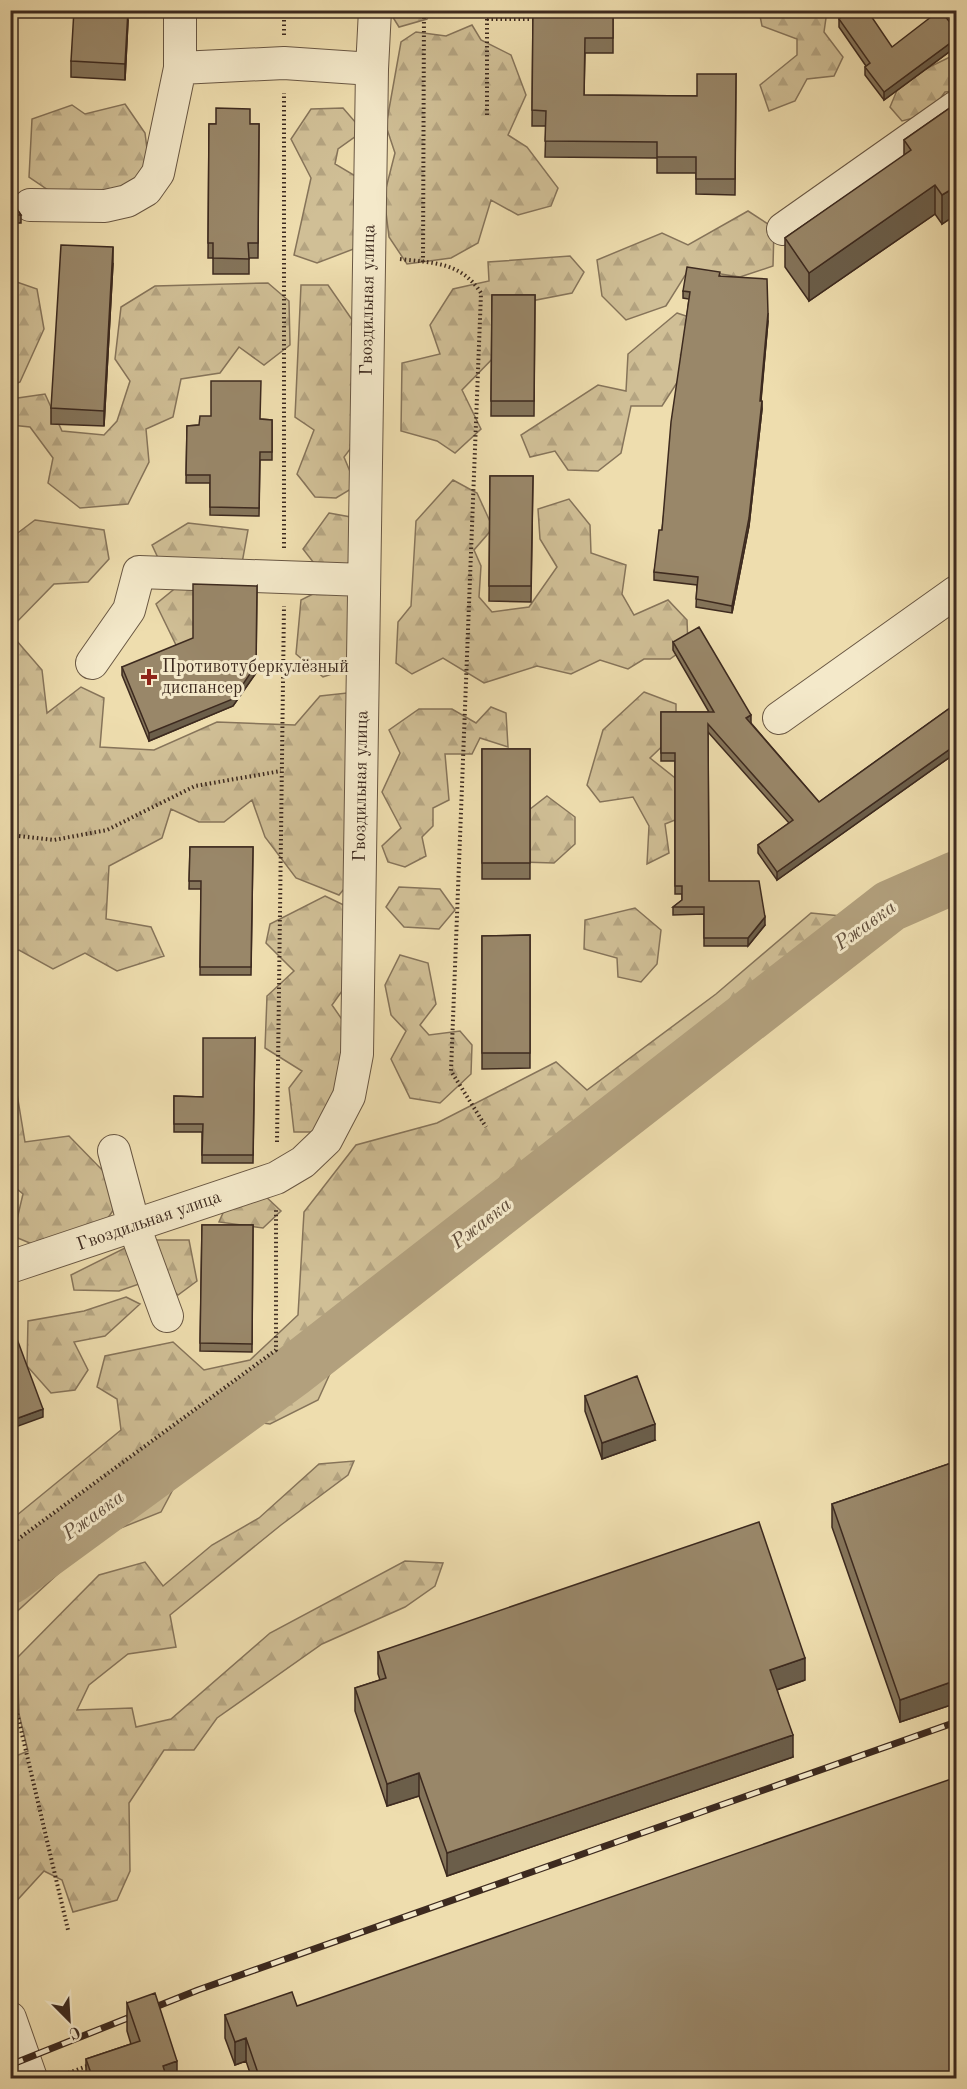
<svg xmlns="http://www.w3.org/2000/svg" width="967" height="2089" font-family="'Old Standard TT',serif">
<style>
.forest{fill:url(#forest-firs);stroke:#86745a;stroke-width:1.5}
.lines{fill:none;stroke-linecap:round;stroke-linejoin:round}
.river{stroke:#b2a07d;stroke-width:52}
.minor-casing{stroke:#695743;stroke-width:34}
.path{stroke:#3d2a1f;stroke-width:4;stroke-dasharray:1.5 3;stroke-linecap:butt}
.minor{stroke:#f4e9ca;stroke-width:32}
.rail-casing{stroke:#3d2a1f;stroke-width:7}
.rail{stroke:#f4e9ca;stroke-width:4.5;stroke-dasharray:14;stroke-linecap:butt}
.wall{fill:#84745a;stroke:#3d2a1f;stroke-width:1.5}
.shaded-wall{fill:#6b5e4a;stroke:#3d2a1f;stroke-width:1.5}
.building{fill:#998769;stroke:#3d2a1f;stroke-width:1.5}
.poi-dot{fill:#8f2418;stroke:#f4e9ca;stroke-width:2}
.labels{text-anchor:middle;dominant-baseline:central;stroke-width:6;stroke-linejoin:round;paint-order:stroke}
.street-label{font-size:18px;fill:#3d2a1f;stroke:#f4e9ca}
.poi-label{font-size:18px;fill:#3d2a1f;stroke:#f4e9ca;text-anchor:start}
.water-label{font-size:20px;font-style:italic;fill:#604d3b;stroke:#f4e9ca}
</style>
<defs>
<pattern id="forest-firs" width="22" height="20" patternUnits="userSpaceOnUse" patternTransform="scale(1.5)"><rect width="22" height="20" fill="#d0bf96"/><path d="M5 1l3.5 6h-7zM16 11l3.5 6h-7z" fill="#b4a481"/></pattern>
</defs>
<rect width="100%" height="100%" fill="#eeddae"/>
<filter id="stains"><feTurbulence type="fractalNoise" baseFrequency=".00333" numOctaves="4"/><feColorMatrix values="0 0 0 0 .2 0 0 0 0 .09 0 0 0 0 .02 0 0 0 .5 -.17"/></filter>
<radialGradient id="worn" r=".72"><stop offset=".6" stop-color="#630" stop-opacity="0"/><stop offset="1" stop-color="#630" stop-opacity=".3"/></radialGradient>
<path class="forest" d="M389 11H431L427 19 399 27Z
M759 11H827L824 32 843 57 834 76 807 79 795 101 769 111 760 85 797 55V39L762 26Z
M472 25 481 40 511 55 526 95 508 135 527 147 558 188 551 206 518 215 491 200 478 243 451 258 407 264 389 237 384 196 395 153 386 126 401 42 416 32 446 36Z
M956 54V91L945 92 929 114 902 121 890 107 901 81Z
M125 104 145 133 150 173 117 197 57 196 29 177 32 119 72 105 85 114Z
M343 108 363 131 338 149 335 164 362 180 364 245 317 263 294 255 311 178 291 139 311 109Z
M748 211 774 228 773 266 740 277 689 269 666 306 626 320 602 296 597 260 662 233 688 245Z
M570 256 584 272 572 293 516 304 499 352 462 390 481 429 455 453 437 441 401 431 402 363 440 354 430 325 453 289 489 281 488 262Z
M11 280 37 289 44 329 20 382 11 386Z
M268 283 289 301 290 345 264 365 239 347 220 373 181 379 173 417 146 429 149 462 128 504 80 508 48 483 53 458 30 427 11 425V399L45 394 62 431 104 435 117 421 130 381 115 359 121 307 155 286Z
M301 285H328L362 334 360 436 344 457 356 486 336 498 315 497 297 474 314 430 295 417Z
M677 313 695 319 691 361 662 406H631L621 453 598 471 568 470 555 451 530 457 521 435 598 385 626 391 628 354Z
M453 480 477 493 493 528 474 550 481 566 479 597 492 612 529 607 557 567 540 539 538 509 569 499 590 525 591 553 626 565 622 594 634 615 668 600 687 620 688 646 670 659H644L628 669 600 660 571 674 537 666 484 683 443 658 412 674 396 663 398 622 411 606 416 521Z
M329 513 356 518 369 662 323 677 296 654 301 600 331 585 303 549Z
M35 520 104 530 109 559 88 582 54 584 11 628V538Z
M188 523 248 530 235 602 204 645H176L156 604 173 590 152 545Z
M10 633 42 670 47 713 81 687 104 698 100 747 154 750 217 722 295 725 320 696 356 692 353 878 339 895 296 878 265 837 252 800 224 822H199L171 809 162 838 109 866 106 919 151 927 164 956 117 971 85 953 53 969 19 950 11 953Z
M644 692 676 704V733L650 758 689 789 685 816 665 824 669 853 647 864 649 826 633 797 600 802 587 785 603 730Z
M491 707 506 713 508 747 480 738 472 754H445L449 800 433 808V826L422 837 426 856 405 867 388 862 382 846 401 828 382 792 400 753 389 730 419 709H452L476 723Z
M547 796 575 817V844L554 863 521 862 516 820Z
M399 887 440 889 455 910 439 929 404 927 386 907Z
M325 896 350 908 365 959 332 1005 361 1047 320 1132H294L289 1088 302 1071 265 1048 267 996 294 971 266 943 270 924Z
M635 908 661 930 657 964 641 982 618 977 617 958 584 949 585 920Z
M811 913 851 917 855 938 738 1033 534 1190 495 1205 456 1252 348 1334 318 1400 270 1424 241 1420 194 1450 161 1512 98 1537 11 1617V1520L121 1430 117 1399 97 1387 105 1356 173 1342 204 1370 250 1360 298 1315 304 1212 356 1145 437 1123 556 1062 587 1090 716 994Z
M400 955 428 963 436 1004 420 1025 429 1035 460 1031 472 1045 471 1074 440 1103 410 1098 391 1059 406 1031 391 1015 385 985Z
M10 1087 16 1088 25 1142 69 1136 109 1177 114 1209 99 1231 44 1249 13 1236 23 1194 11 1184Z
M262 1193 281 1211 263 1228 219 1222 227 1204Z
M141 1240H189L197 1281 178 1295 159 1277 119 1291 74 1290 71 1275Z
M126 1297 140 1304 105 1336 74 1342 88 1370 75 1390 51 1393 27 1366 28 1321 84 1311Z
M354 1461 348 1475 281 1525 170 1615 176 1647 128 1654 89 1685 77 1710 132 1708 136 1727 171 1719 270 1633 405 1561 443 1563 435 1586 405 1607 322 1644 217 1718 194 1750H164L129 1803 130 1871 117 1900 73 1912 62 1880 44 1871 11 1907V1758L28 1751 19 1714 17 1658 99 1575 145 1562 163 1586 212 1545 259 1518 319 1464Z"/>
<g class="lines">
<path class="river" d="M10 1578 293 1371 890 906 956 877"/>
<g class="minor-casing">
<path id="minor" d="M180 68 284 63 372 69
M30 205 105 206 127 201 146 190 158 173 180 68V10
M783 229 956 107
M92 663 129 610 139 572 364 580
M779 718 956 592
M114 1151 134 1226 167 1316
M10 1267 276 1178 303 1162 326 1140 349 1096 357 1054 372 69 375 10
M10 2018 31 2078"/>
</g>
<path class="path" d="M487 10V115
M487 19H533
M284 35V10
M400 259C434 263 461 262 481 293L451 1071 486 1127
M423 262 424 10
M284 548V93
M10 835 54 840 107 830 195 786 281 771
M277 1142 284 606
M10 1545 276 1350V1209
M10 1590 14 1602 10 1663
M10 1683 68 1930
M60 2076 90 2065"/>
<use href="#minor" class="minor"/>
<g class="rail-casing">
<path id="rail" d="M10 2065 198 1990 956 1722"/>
</g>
<use href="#rail" class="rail"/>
</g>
<path class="wall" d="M533 10H613V53H585L584 95 697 96 736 74 735 195 696 194V173H657V158L545 157 546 126H532Z
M839 19 892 47 957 31V46L884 100 865 75V67L866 66 839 27Z
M128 21 125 80 71 77V61Z
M957 103V214L942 224 935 214 809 301 785 267V238L904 156V140Z
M209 124H259L258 258H249V274H213V258H208Z
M10 185 17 193 13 202 14 205 21 215V223H10Z
M113 263 104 426 51 424V408Z
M720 276 768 321 761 401 762 409 749 526 732 613 696 607 697 585 654 580V572L662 530 689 299 683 298V291Z
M492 295H535L534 416H491Z
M260 419 272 420V460H260L259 516 210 515V483H186L187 426 199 425Z
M490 476H533L531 602 489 601Z
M673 642 751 723 819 802 957 703V752L777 880 758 853V845L789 823 708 732 709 881 765 925 748 946H704V914L673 915V907L682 900V894H675V761H661V712H709L673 650Z
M122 667 256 673 233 706 149 741 122 675Z
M482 749H530V879H482Z
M190 847H253L251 975H200L201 889H189Z
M530 935V1068L482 1069V936Z
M255 1038 253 1163H202V1132H174V1096L203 1097Z
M202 1225H253L252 1352 200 1351Z
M585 1396 655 1440 602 1459 585 1411Z
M957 1461V1703L900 1722 832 1527V1504Z
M378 1652 805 1680 777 1690 793 1757 447 1876 419 1796 387 1806 355 1711V1688L380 1680 378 1674Z
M127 2003 177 2079H86V2059L131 2044 127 2031Z
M297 2006 957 2079H252L246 2061 235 2065 225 2038V2015Z"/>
<path class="shaded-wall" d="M128 10V21L125 80V64Z
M957 38V46L884 100V92Z
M935 185V214L809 301V273Z
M17 186V193L12 205V197Z
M957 186V214L942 224V195Z
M113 247V263L104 426V411Z
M768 313V321L760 409V401Z
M762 401V409L749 526 732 613V606Z
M257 586 256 673 233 706 149 741V733Z
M751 715V723L746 726V718Z
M957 744V752L777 880V872Z
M765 917V925L748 946V938Z
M43 1409V1417L10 1429V1421Z
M655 1424V1440L602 1459V1443Z
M805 1658V1680L770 1692V1670Z
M957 1680V1703L900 1722V1700Z
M793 1735V1757L447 1876V1853Z
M419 1773V1796L387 1806V1784Z
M246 2038V2061L235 2065V2042Z
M177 2061V2079H163V2066Z"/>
<path class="building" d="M74 10H128L125 64 71 61Z
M533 10H613V38H585L584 95 697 96V74H736L735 179H696V157H657V142L545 141 546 111 532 110Z
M852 10H867L892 47 940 10 957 31V38L884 92 865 67 870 63 839 19Z
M957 103V186L942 195 935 185 809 273 785 238 911 150 904 140Z
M216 108 250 109V124H259L258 243H248L249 259 213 258V243H208L209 124H216Z
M10 185 17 186 12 197 14 205 21 215H10Z
M61 245 113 247 104 411 51 408Z
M687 267 720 272 719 276 767 279 768 313 760 401H762L749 518 732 606 696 599 698 577 654 572 659 530H662L671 422 690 292 683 291Z
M492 295H535L534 401H491Z
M211 381H261L260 419 272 420V452H260L259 508 210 507V475H186L187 426 199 425 200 416H211Z
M490 476H533L531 586H489Z
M193 584 257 586 256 665 233 699 149 733 122 667 193 638Z
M699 627 751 715 746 718 819 802 957 703V744L777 872 758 845 793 820 708 724 709 881H759L765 917 748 938H704V907H673L682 900V886H675V753H661V712H714L673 642Z
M482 749H530V863H482Z
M190 847H253L251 967H200L201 881H189Z
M530 935V1053H482V936Z
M203 1038H255L253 1155H202L203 1124H174V1096L203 1097Z
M202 1225H253L252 1344 200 1343Z
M10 1320 43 1409 10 1421Z
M637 1376 655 1424 602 1443 585 1396Z
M957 1461V1680L900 1700 832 1504Z
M759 1522 805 1658 770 1670 793 1735 447 1853 419 1773 387 1784 355 1688 386 1678 378 1652Z
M957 1777V2079H260L246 2038 235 2042 225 2015 292 1992 297 2006Z
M155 1993 177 2061 163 2066 167 2079H93L86 2059 140 2041 127 2003Z"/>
<path class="poi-dot" d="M146 668h6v6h6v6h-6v6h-6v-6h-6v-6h6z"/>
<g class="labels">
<g class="street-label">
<text transform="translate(368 300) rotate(-89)">Гвоздильная улица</text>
<text transform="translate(361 786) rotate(-89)">Гвоздильная улица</text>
<text transform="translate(149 1221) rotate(-19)">Гвоздильная улица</text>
</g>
<g class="poi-label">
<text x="162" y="667">Противотуберкулёзный<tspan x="162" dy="21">диспансер</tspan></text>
</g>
<g class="water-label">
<text transform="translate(866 926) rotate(-36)">Ржавка</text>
<text transform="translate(482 1224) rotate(-38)">Ржавка</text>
<text transform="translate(94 1516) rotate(-36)">Ржавка</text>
</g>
</g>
<rect width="967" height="2089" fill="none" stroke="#eeddae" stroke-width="36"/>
<rect x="12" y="12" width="943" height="2065" fill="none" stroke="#3d2a1f" stroke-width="3"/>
<rect x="18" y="18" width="931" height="2053" fill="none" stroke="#3d2a1f" stroke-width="1.5"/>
<g transform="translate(69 2020) rotate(156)" stroke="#f4e9ca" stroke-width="4.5" paint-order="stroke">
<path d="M0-4.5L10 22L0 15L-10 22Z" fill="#3d2a1f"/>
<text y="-9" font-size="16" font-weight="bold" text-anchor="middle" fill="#3d2a1f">С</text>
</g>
<rect width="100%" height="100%" filter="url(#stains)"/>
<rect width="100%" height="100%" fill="url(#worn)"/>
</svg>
